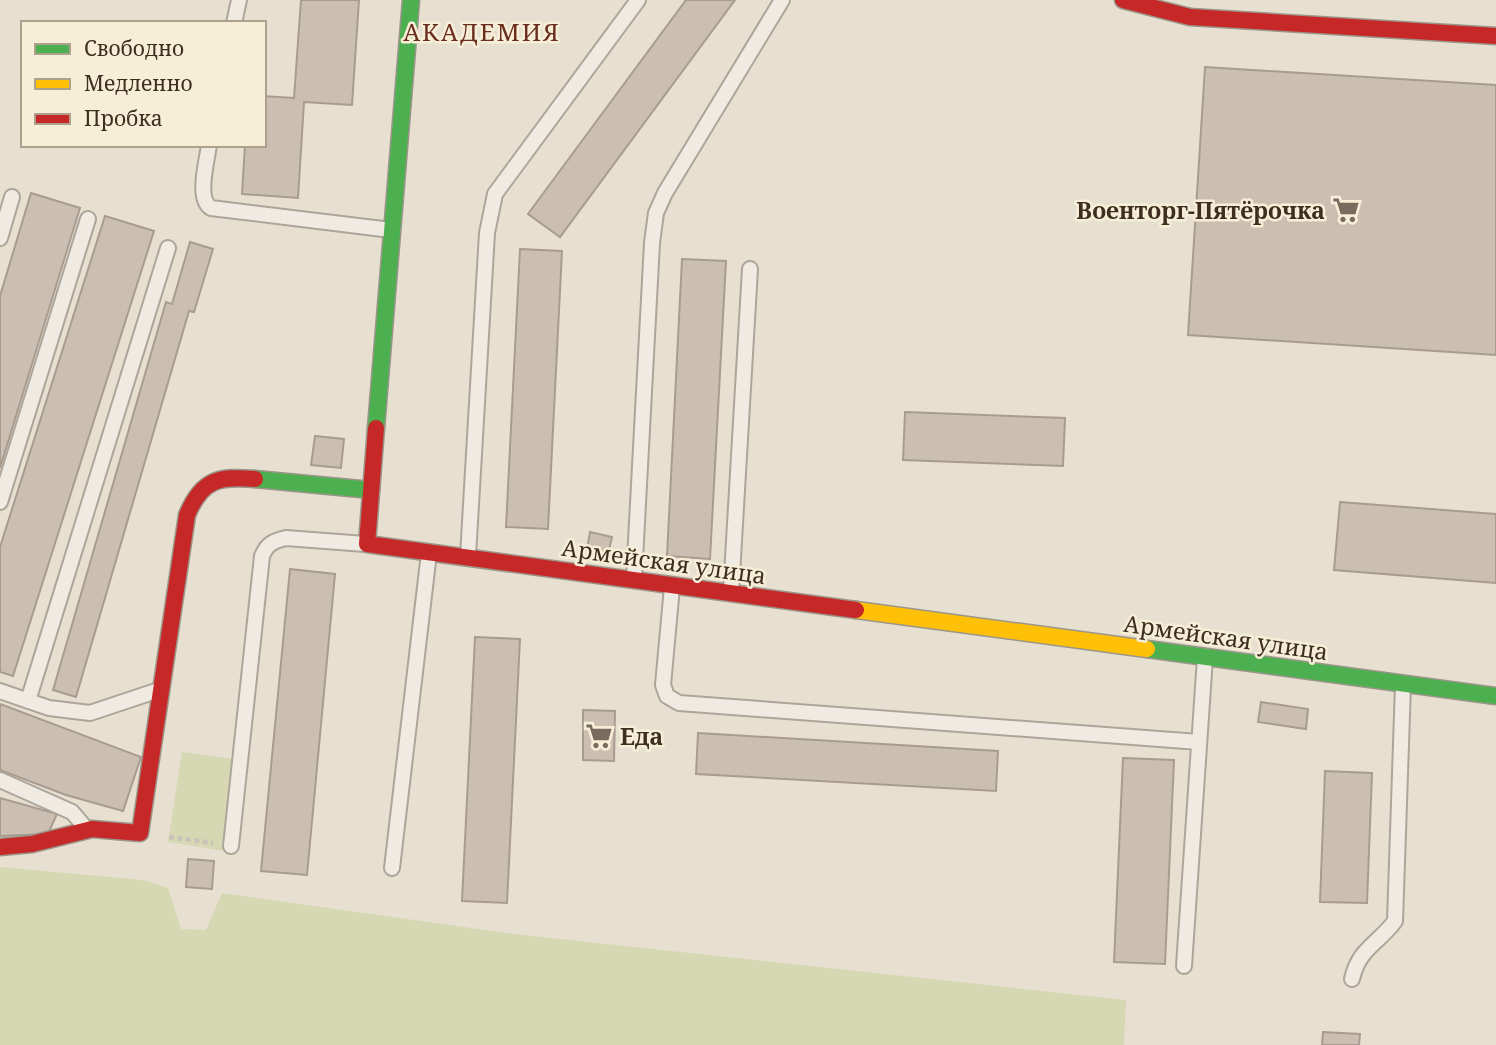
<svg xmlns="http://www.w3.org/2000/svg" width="1496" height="1045" font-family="'Noto Serif',serif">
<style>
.green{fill:#d6d7b3}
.building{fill:#cbbfb2;stroke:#a89c90;stroke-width:2}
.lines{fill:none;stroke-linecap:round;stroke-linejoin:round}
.lane-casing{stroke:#ada599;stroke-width:18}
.fast-casing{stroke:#9c958a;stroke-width:19}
.slow-casing{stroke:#9c958a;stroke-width:19}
.jam-casing{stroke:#9c958a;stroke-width:19}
.path{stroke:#c8c2b9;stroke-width:4.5;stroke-dasharray:5 3.5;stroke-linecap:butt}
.lane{stroke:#efebe3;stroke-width:14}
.fast{stroke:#4caf50;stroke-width:16}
.slow{stroke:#ffc107;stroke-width:16}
.jam{stroke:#c62828;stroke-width:16}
.labels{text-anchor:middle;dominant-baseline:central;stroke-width:5;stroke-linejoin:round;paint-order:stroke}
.poi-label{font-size:23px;font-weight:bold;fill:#3d2e20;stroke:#f7eed8;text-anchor:end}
.street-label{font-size:23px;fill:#3d2e20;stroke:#f7eed8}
.neighbourhood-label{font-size:24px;letter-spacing:2px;fill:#6b2e1e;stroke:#f7eed8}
</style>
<rect width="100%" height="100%" fill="#e7e0d1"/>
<path class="green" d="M182 752 233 759 224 851 168 842Z
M0 867 143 880 168 888 181 929 206 930 222 893 514 934 1126 1000 1124 1045H0Z"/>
<path class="building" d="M301 0H359L352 105 304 102 298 198 242 194 245 145H264V96L294 98Z
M686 0H735L560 237 528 214Z
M1205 67 1496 85V355L1188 335Z
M31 193 80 208 0 468V296Z
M105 216 154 231 13 676 0 672V547Z
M190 242 213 249 194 312 189 311 76 697 53 690 166 302 172 304Z
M520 249 562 251 548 529 506 527Z
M682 259 726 261 710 559 667 556Z
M905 412 1065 418 1063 466 903 460Z
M315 436 344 439 341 468 311 465Z
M1340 502 1496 514V583L1334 570Z
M590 532 612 537 608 554 587 550Z
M290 569 335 574 307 875 261 871Z
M475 637 520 639 507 903 462 901Z
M1261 702 1308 709 1306 729 1258 722Z
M0 704 141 757 123 811 66 795 0 770Z
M583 710 615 711 614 761 583 760Z
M698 733 998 751 996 791 696 774Z
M1123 758 1174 760 1165 964 1114 962Z
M1325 771 1372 773 1367 903 1320 902Z
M0 798 57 814 48 834 0 836Z
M188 859 214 861 212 889 186 887Z
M1323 1032 1360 1034 1359 1045H1322Z"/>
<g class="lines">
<g class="lane-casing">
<path id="lane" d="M234 23 239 0
M209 145C207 161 196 199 211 208L391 230
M0 238 12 197
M0 502 88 219
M468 556 487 233 495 194 638 0
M634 578 652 243 656 213 665 193 782 0
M672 587 663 685 667 696 679 703 1199 742
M731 592 750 269
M0 691 49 708 90 713 156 691
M28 701 168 248
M0 780 72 812 84 826
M231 846 262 556C267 544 273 541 286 538L365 544
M392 868 429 553
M1184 966 1205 658
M1352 979C1359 948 1378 944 1395 921L1403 685"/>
</g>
<g class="fast-casing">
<path id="fast" d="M376 428 411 0
M255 479 371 490
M1147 649 1496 696"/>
</g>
<g class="slow-casing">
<path id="slow" d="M856 610 1147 649"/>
</g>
<g class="jam-casing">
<path id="jam" d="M1123 0 1190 17 1496 36
M376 428 367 544 856 610
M0 847 32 844 92 829 140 833 187 515C202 479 219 476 255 479"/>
</g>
<path class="path" d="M169 837 213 843"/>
<use href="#lane" class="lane"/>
<use href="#fast" class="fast"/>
<use href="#slow" class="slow"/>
<use href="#jam" class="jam"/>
</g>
<defs>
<g id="supermarket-bare" transform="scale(2.1)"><path d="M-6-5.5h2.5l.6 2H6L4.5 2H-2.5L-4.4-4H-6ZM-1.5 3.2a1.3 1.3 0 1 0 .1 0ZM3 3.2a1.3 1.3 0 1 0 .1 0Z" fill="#786c5e" stroke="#f7eed8" stroke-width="2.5" paint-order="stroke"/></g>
</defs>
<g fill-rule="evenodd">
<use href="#supermarket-bare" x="1346" y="210"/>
<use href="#supermarket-bare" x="599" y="736"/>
</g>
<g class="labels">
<g class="poi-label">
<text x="1325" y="210">Военторг-Пятёрочка</text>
<text x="620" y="736" text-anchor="start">Еда</text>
</g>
<g class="street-label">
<text transform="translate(664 561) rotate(8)">Армейская улица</text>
<text transform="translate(1226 637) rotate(8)">Армейская улица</text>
</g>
<g class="neighbourhood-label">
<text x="482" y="31">АКАДЕМИЯ</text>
</g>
</g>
<rect x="21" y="21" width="245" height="126" fill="#f7eed8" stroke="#ada18e" stroke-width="2"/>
<rect x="35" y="44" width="35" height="10" fill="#4caf50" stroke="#ada18e" stroke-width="2"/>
<text x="84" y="56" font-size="21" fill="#3d2e20">Свободно</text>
<rect x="35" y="79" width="35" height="10" fill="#ffc107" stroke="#ada18e" stroke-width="2"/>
<text x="84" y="91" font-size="21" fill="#3d2e20">Медленно</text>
<rect x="35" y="114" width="35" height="10" fill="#c62828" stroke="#ada18e" stroke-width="2"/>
<text x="84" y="126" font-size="21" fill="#3d2e20">Пробка</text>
</svg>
